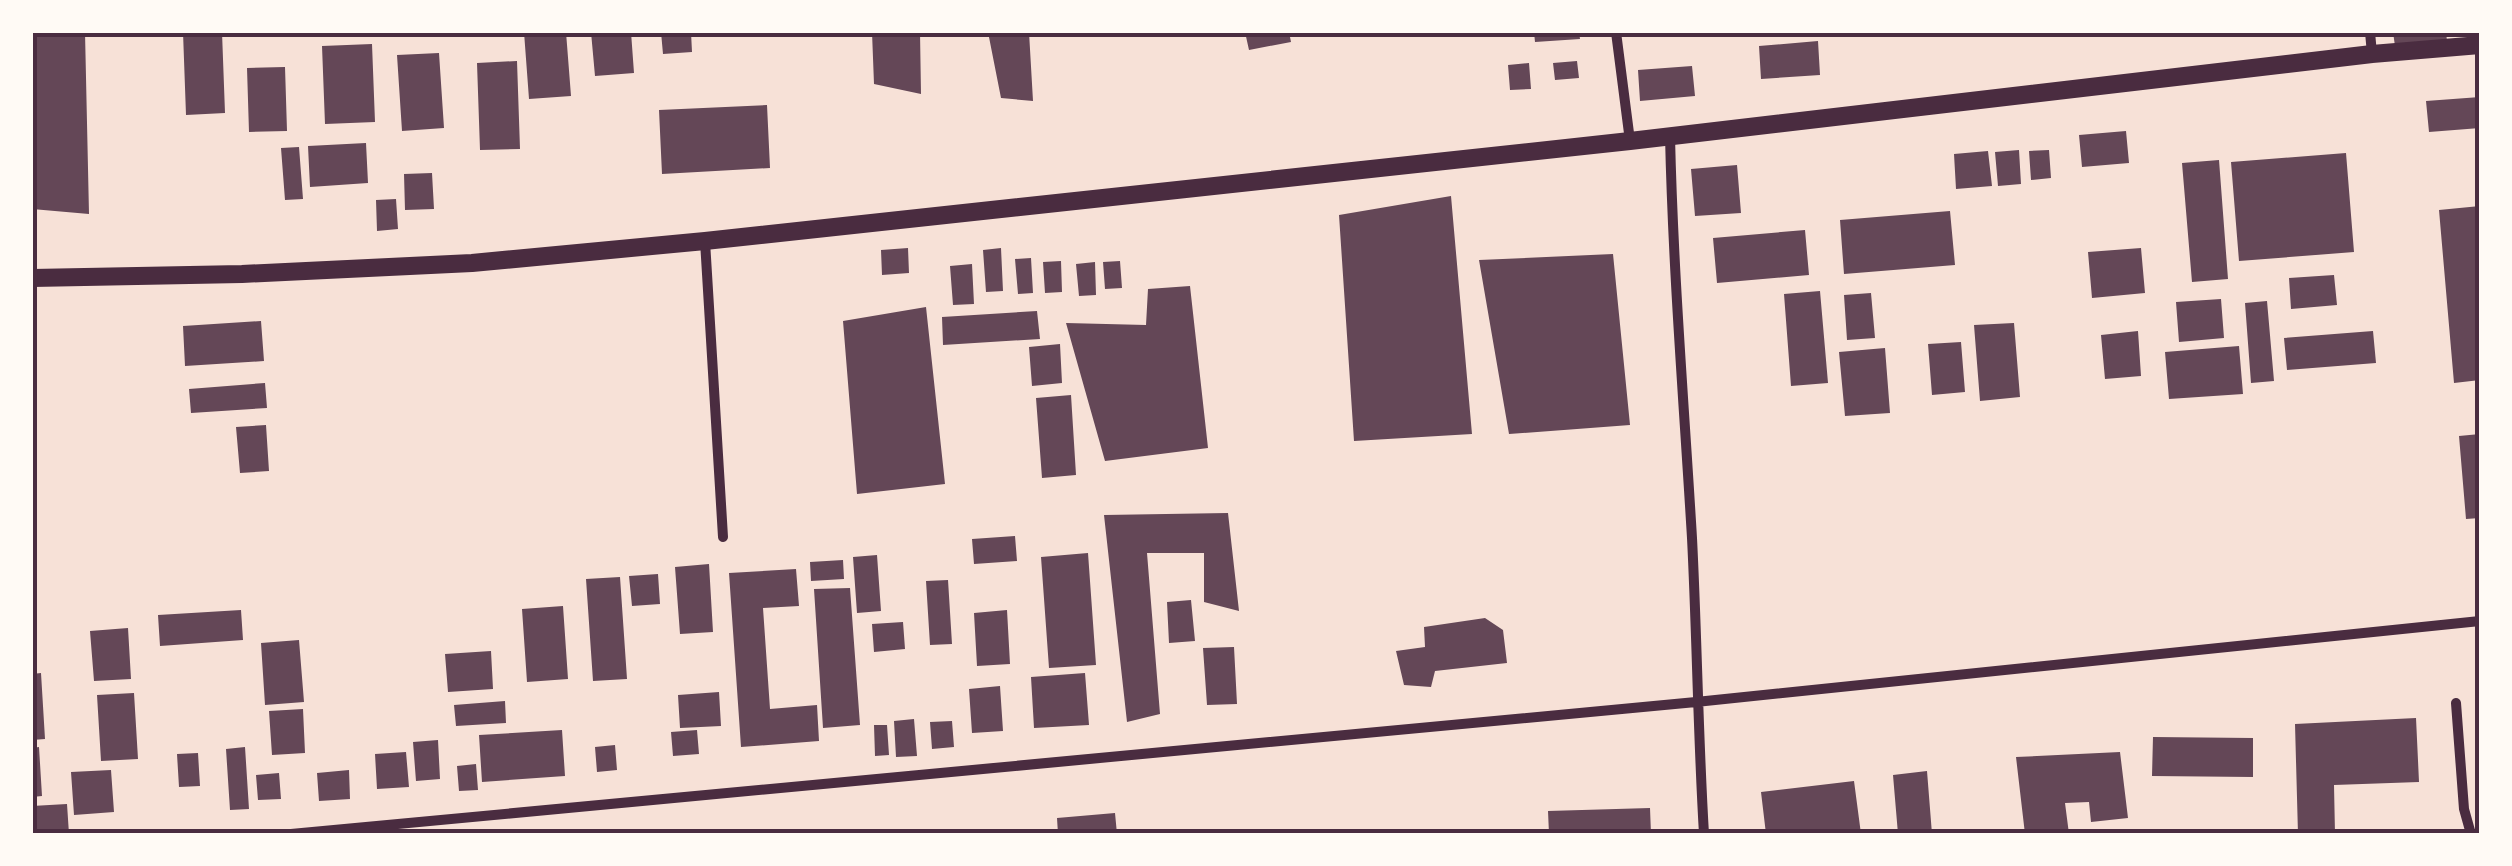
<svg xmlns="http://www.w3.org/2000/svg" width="2512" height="866" font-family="'PT Sans',sans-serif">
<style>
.building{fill:#644757}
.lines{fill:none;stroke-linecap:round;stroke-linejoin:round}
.minor{stroke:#4a2c40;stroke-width:10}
.tertiary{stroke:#4a2c40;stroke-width:18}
.neatline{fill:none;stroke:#4a2c40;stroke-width:4}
</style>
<rect width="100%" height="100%" fill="#f7e1d7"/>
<path class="building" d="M32 32H85L89 214 32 209Z
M183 32H222L225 113 186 115Z
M524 32H566L571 96 529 99Z
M591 32H631L634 73 595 76Z
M661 32H691L692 52 663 54Z
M872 32H920L921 94 874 84Z
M988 32H1029L1033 101 1001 98Z
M1245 32H1289L1291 42 1249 50Z
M1534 32H1579L1580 39 1535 42Z
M2393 32H2446L2447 41 2395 46Z
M1818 41 1820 75 1761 79 1759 46Z
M372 44 375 122 325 124 322 46Z
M439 53 444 128 402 131 397 55Z
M517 61 520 149 480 150 477 63Z
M1577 61 1579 78 1555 80 1553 63Z
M1529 63 1531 89 1510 90 1508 65Z
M1692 66 1695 96 1640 101 1638 70Z
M285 67 287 131 249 132 247 68Z
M2480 97V128L2429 132 2426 101Z
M767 105 770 168 662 174 659 110Z
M2126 131 2129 163 2082 167 2079 135Z
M366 143 368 183 310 187 308 146Z
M299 147 303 199 285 200 281 148Z
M2019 150 2021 184 1998 186 1995 152Z
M2049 150 2051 178 2031 180 2029 151Z
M1988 151 1992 186 1956 189 1954 154Z
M2346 153 2354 252 2239 261 2231 162Z
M2219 160 2228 279 2192 282 2182 163Z
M1737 165 1741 213 1695 216 1691 169Z
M432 173 434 209 405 210 404 174Z
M1451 196 1472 434 1354 441 1339 215Z
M396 199 398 229 377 231 376 200Z
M2480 206V243H2476L2480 380 2454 383 2439 210Z
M1950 211 1955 265 1844 274 1840 220Z
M1805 230 1809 275 1717 283 1713 238Z
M908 248 909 273 882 275 881 250Z
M1001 248 1003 291 986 292 983 250Z
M2141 248 2145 293 2092 298 2088 252Z
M1613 254 1630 425 1509 434 1479 260Z
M1031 258 1033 293 1018 294 1015 259Z
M1061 261 1062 292 1045 293 1043 262Z
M1120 261 1122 288 1105 289 1103 262Z
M1095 262 1096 295 1079 296 1076 264Z
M972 264 974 304 953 305 950 266Z
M2334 275 2337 305 2291 309 2289 278Z
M1190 286 1208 448 1105 461 1066 323 1146 325 1148 289Z
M1820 291 1828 383 1791 386 1784 294Z
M1871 293 1875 338 1847 340 1844 295Z
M2221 299 2224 338 2179 342 2176 302Z
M2267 301 2274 381 2251 383 2245 303Z
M926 307 945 484 857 494 843 321Z
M1037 311 1040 339 943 345 942 317Z
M261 321 264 361 185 366 183 326Z
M2014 323 2020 397 1980 401 1974 325Z
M2138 331 2141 376 2105 379 2101 335Z
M2373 331 2376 363 2287 370 2284 338Z
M1961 342 1965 392 1932 395 1928 344Z
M1060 344 1062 383 1032 386 1029 347Z
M2239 346 2243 394 2169 399 2165 352Z
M1885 348 1890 413 1845 416 1839 352Z
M265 383 267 408 191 413 189 389Z
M1071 395 1076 475 1042 478 1036 398Z
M266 425 269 471 240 473 236 427Z
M2480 434V518L2466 519 2459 436Z
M1228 513 1239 611 1204 602V553H1147L1160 714 1127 722 1104 515Z
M1015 536 1017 561 974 564 972 539Z
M1088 553 1096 665 1049 668 1041 557Z
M877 555 881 611 857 613 853 557Z
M843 560 844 579 811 581 810 562Z
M709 564 713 632 680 634 675 567Z
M796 569 799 606 763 608 770 709 817 705 819 741 741 747 729 573Z
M658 574 660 604 632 606 629 576Z
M620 577 627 679 593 681 586 579Z
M948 580 952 644 930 645 926 581Z
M850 588 860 725 823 728 814 589Z
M1191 600 1195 641 1169 643 1167 602Z
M563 606 568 679 527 682 522 609Z
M241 610 243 640 160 646 158 615Z
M1007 610 1010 664 977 666 974 613Z
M1485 618 1503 630 1507 663 1435 671 1431 687 1404 685 1396 651 1425 647 1424 627Z
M903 622 905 649 874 652 872 624Z
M128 628 131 679 94 681 90 631Z
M299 640 304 702 265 705 261 643Z
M1234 647 1237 704 1207 705 1203 648Z
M491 651 493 689 448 692 445 654Z
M41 673 45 739 32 740V674Z
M1085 673 1089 725 1034 728 1031 677Z
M1000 686 1003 731 972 733 969 689Z
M719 692 721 726 680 728 678 695Z
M134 693 138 759 101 761 97 695Z
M505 701 506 723 456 726 454 705Z
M303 709 305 753 272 755 269 711Z
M2416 718 2419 782 2334 785 2335 834H2298L2295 724Z
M914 719 917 756 896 757 894 721Z
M952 721 954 747 932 749 930 722Z
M874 725H887L889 755 875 756Z
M562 730 565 776 482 782 479 735Z
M697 730 699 754 673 756 671 732Z
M2153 737 2253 738V777L2152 776Z
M438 740 440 779 416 781 413 742Z
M615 745 617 770 597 772 595 747Z
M39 747 42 796 32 797V748Z
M245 747 249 809 230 810 226 749Z
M406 752 409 787 377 789 375 754Z
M2120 752 2128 818 2091 822 2089 802 2065 803 2069 834H2025L2016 757Z
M198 753 200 786 179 787 177 754Z
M476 764 478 790 459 791 457 766Z
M111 770 114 812 74 815 71 772Z
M349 770 350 799 319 801 317 773Z
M1927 771 1932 834H1898L1893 775Z
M279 773 281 799 258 800 256 775Z
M1854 781 1861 834H1766L1761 792Z
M67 804 69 834H32V806Z
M1650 808 1651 834H1549L1548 811Z
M1115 813 1117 834H1058L1057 818Z"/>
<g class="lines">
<path class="minor" d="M1616 32 1630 141
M2370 32 2372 54
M1670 136C1673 270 1684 404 1692 538 1697 636 1698 735 1704 834
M705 241 723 537
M2456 703 2464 809 2471 834
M291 834 1696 702 2480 621"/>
<path class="tertiary" d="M32 278 242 274 472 263 705 241 1630 141 2372 54 2480 45"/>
</g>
<rect width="2512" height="866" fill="none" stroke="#fffaf5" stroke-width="70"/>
<rect x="35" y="35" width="2442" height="796" class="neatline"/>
</svg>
